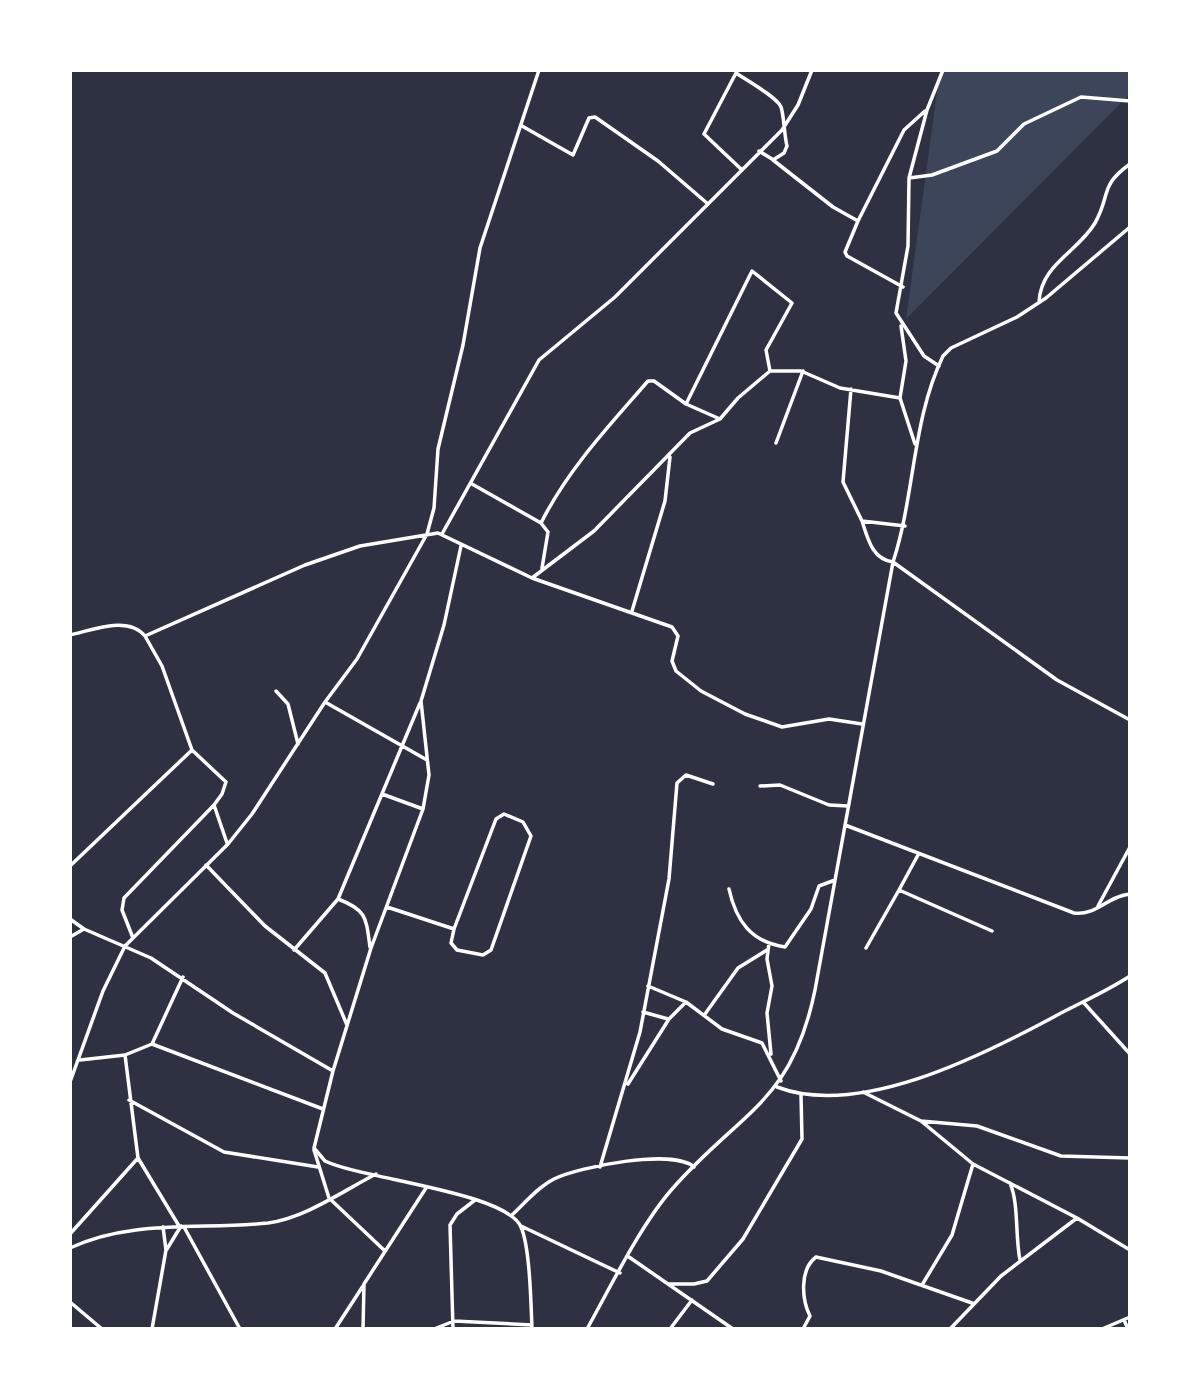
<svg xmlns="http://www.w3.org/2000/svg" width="1200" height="1399" font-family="'Golos Text',sans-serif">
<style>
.green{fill:#3c4559}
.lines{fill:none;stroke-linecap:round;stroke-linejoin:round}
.minor{stroke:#fff;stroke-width:3.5}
</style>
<rect width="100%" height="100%" fill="#2d3142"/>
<path class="green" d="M940 70H1130V94L906 319Z"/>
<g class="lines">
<path class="minor" d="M522 126 573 155 589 118 595 117 658 161 708 204
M759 151 772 159
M742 170 704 134 736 73C746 80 777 97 781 107 784 115 784 134 787 146L784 153 773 160 833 207 858 221 845 252 847 256 903 287
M909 178 932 175 997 151 1024 124 1081 97 1130 101
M858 221 904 130 925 111
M1039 302C1041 264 1078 252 1095 223 1111 195 1099 186 1130 164
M901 326 906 361 900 398 915 444
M939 366 924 356 896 313 908 246 909 178 927 110 943 70
M851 389 843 482 862 521 905 526
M720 419 686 404 752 271 792 303 766 350 770 371H801L840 388 900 398
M776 443 803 371
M472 484 541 523
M862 521C868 539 872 559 893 562L1057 680 1130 720
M442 534 539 360 615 297 782 130 798 105 812 70
M542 568 548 532 541 523C568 469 609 426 648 381H654L686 404
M532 578 594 531 690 433 720 419 738 398 770 371
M632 611 665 501 670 457
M70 635C93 630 128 615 145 636L305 565 360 546 438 533 532 578 672 627 678 636 672 661 676 671 701 691 745 714 782 727 829 719 862 724
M276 691 288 704 298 744
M325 702 427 760
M760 786 780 785 829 805 848 806
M382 794 423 809
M214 805 227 843
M845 825 1074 913C1096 916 1108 896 1130 894
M918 855 899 890 992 931
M206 865 265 926 325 973 347 1025
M70 866 192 750
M729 889C736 921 751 942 785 947L811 909 819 886 835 880
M1098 906 1130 847
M387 907 454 929 496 819 504 814 523 822 531 836 491 950 483 955 457 950 451 943 454 929
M70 919 84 929 151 958 233 1013 333 1071 314 1148 325 1161C362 1179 506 1192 521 1227 530 1247 531 1305 532 1329
M70 937 84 929
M133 938 122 910 124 898 214 805 222 794 226 782 192 750 162 666 145 636
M769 943 767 959 772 986 767 1013 771 1054
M370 947C366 918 367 910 338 899L420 703
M866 948 899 890
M294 950 338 899
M648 986 686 1002 722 1029 762 1043 781 1081
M1084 1003 1130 1054
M643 1012 668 1019
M705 1014 738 968 767 950
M152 1044 323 1109
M80 1060 125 1055
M333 1071 371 948 423 809 429 775 421 701 444 625 461 546
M70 1082 103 991 125 946 228 844 252 814 325 702 357 659 427 534 434 508 438 449 463 345 480 248 539 70
M628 1084 669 1019 686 1002
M777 1087C858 1118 979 1057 1050 1019 1077 1004 1104 993 1130 976
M863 1092 921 1121 973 1164 1077 1218 1130 1250
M129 1100 224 1152 318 1167
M921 1121 977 1126 1061 1156 1130 1158
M314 1150 329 1198 385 1251
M600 1167 640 1032 669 879 677 783 686 775 713 784
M1010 1183C1019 1204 1015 1236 1020 1260
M512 1215C525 1203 538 1187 554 1179 578 1167 673 1148 694 1167
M179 1226 138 1158 125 1055 152 1044 183 977
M521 1226 620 1273
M184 1227 240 1329
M70 1234 138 1158
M70 1248C131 1219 202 1230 268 1223 305 1218 343 1191 376 1174
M167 1249 181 1226
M629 1257 733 1329
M669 1284H694L707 1281 743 1239 802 1139 801 1095
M922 1285 952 1235 973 1164
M70 1302 102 1329
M1124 1320 1128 1329
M152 1329 166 1250 163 1227
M335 1329 363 1286
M363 1329 364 1284 426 1188
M434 1329 454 1321 532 1325
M453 1329 450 1225 457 1214 475 1200
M587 1329C611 1286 641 1224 673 1188 741 1111 792 1103 815 990L893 562C915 495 912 420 943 356L951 348 1017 317 1046 298 1130 227
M670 1329 692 1300
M803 1329 810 1316C802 1300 799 1270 816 1257L881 1271 972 1303
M950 1329 1001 1276 1077 1218
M1102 1329 1130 1317"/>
</g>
<rect width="1200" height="1399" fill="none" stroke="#ffffff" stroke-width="144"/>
</svg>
